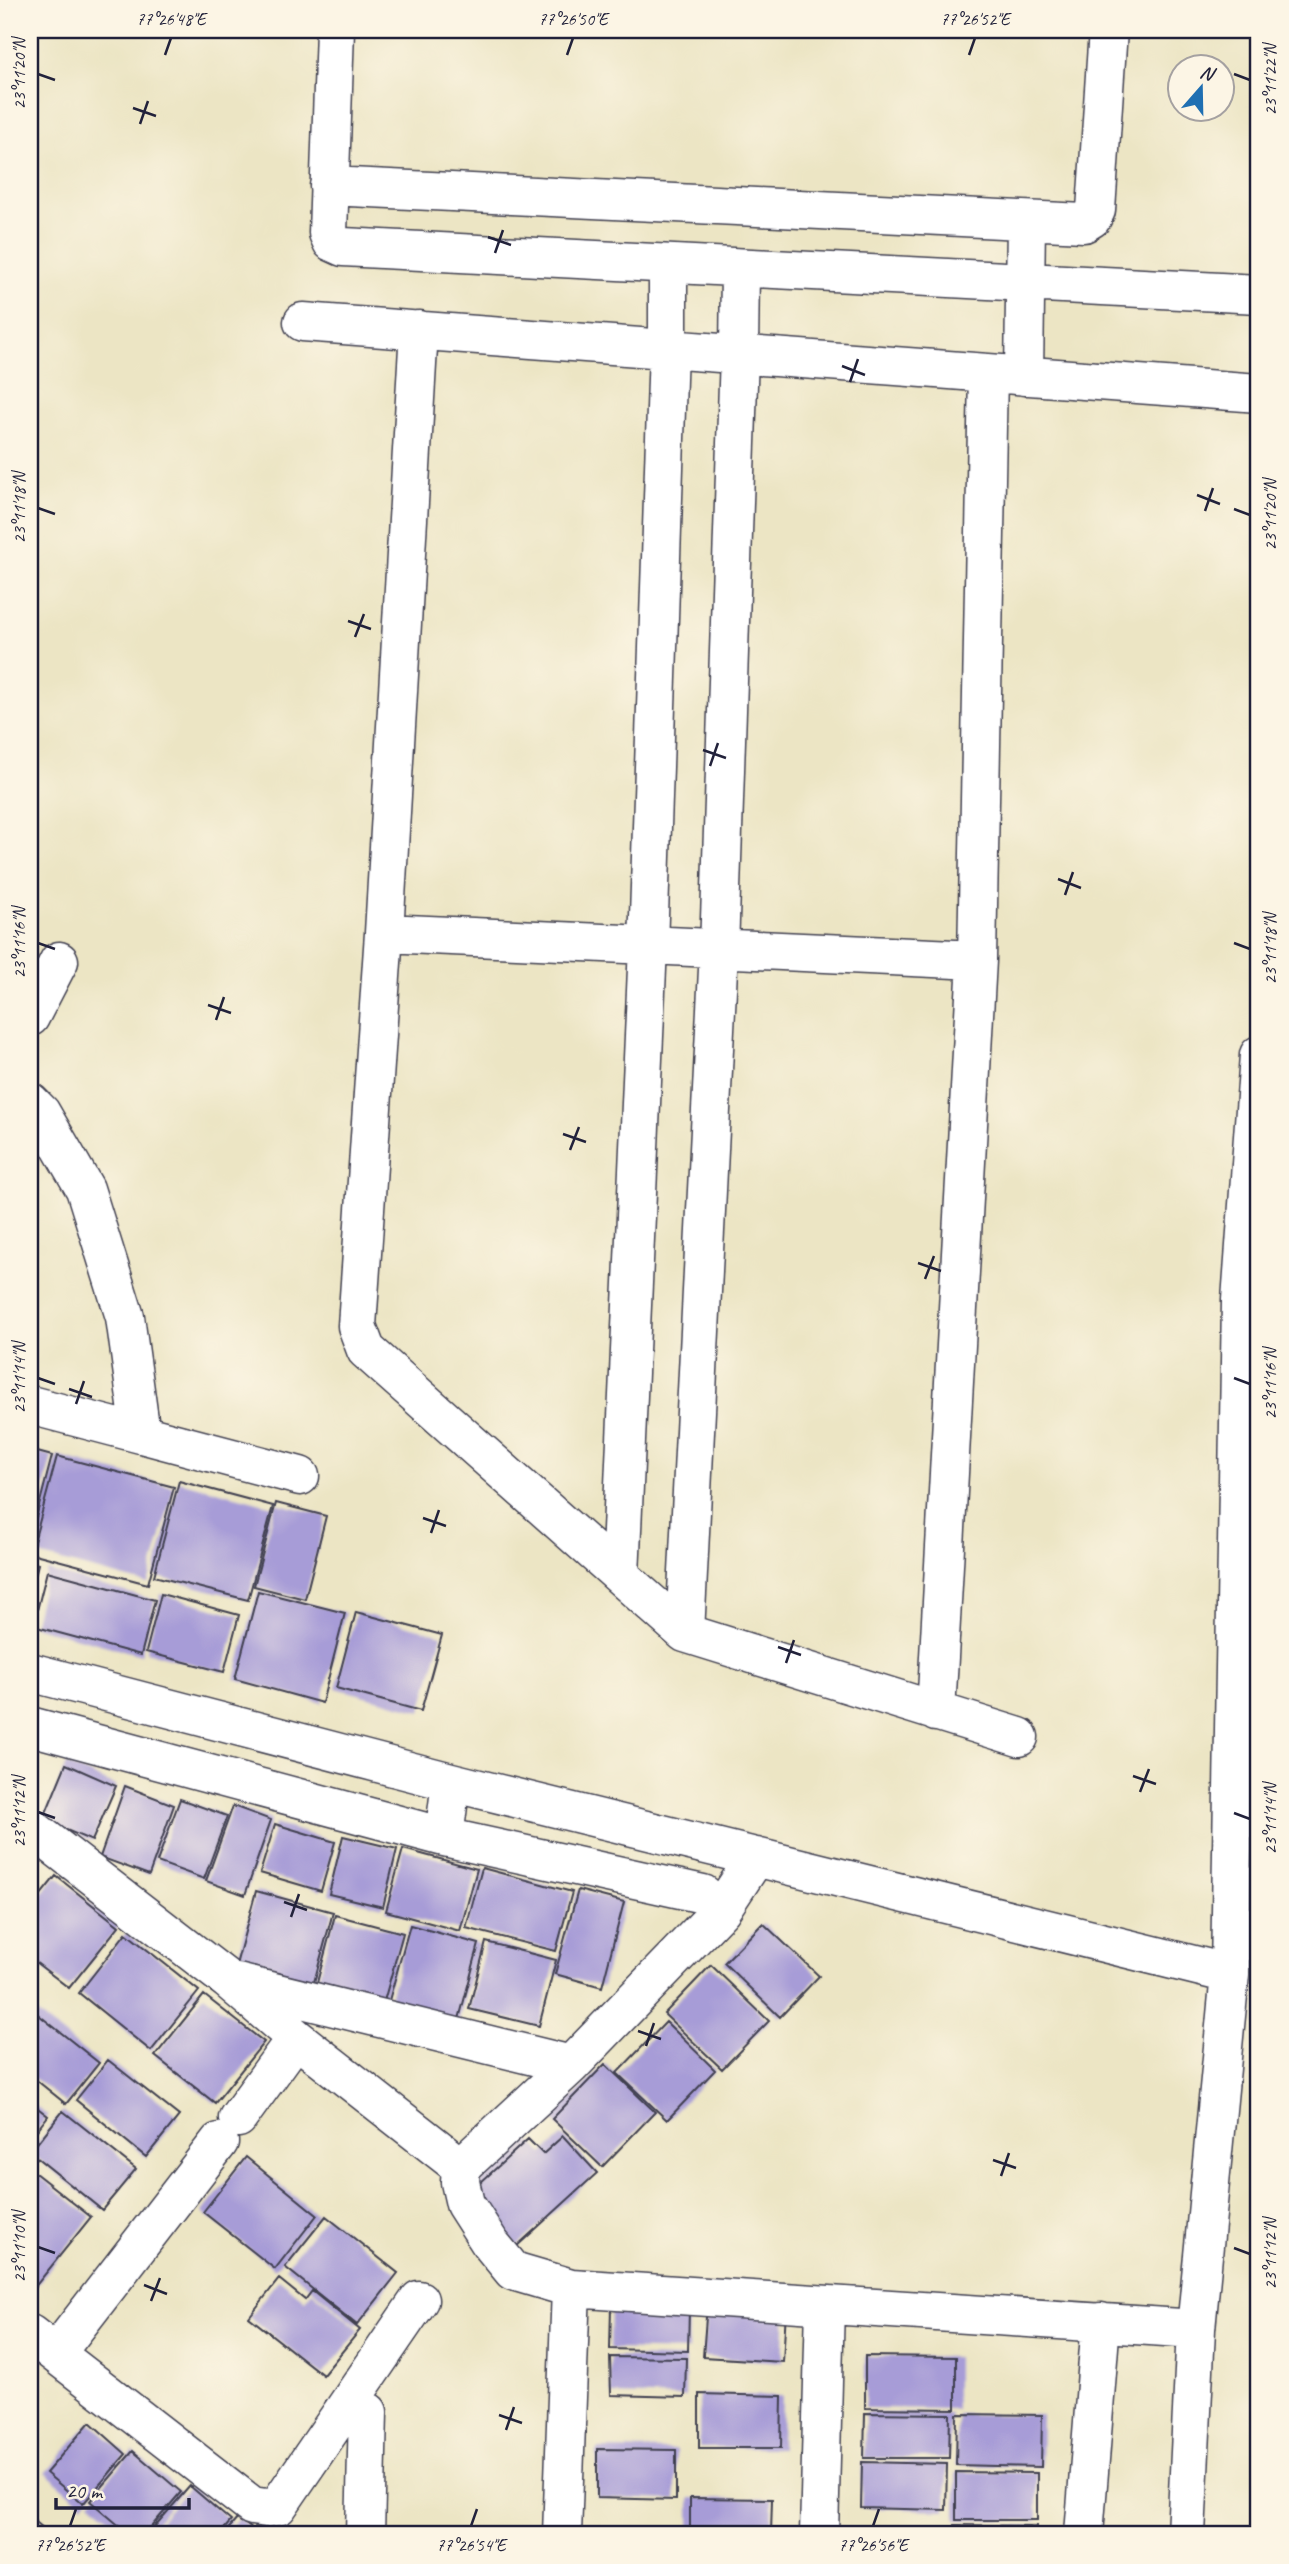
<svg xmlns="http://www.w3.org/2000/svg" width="1289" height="2564" font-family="Caveat,sans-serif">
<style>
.building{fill:#a79cd7}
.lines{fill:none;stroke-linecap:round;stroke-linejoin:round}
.minor-casing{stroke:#403f50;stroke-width:41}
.minor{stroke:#fff;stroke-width:38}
.ticks{fill:none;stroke:#22223b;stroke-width:2.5}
.neatline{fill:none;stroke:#22223b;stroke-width:2.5}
.ticks-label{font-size:18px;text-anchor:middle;fill:#22223b}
</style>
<rect width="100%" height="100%" fill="#fcf5e5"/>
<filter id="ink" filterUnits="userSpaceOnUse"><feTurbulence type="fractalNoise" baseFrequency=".0143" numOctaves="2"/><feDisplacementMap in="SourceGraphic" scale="14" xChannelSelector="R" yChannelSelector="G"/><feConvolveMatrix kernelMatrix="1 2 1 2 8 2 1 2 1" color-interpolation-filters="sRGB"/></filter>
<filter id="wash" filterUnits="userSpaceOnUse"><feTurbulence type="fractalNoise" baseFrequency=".00686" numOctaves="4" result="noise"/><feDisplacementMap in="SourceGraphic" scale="28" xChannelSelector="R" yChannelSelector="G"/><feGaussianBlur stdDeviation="1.57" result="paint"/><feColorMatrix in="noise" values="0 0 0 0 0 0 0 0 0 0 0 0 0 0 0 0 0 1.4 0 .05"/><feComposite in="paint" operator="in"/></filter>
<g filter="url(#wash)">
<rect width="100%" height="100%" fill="#ece5c4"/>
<g id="blocks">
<path class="building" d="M30 1450 52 1456 31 1537 30 1536Z
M57 1456 174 1487 148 1584 31 1553Z
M179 1481 273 1506 248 1600 154 1576Z
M276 1503 326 1516 305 1599 254 1586Z
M30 1562 38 1564 31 1591H30Z
M47 1571 155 1600 141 1655 33 1626Z
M258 1591 345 1613 322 1703 235 1679Z
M161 1594 239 1615 224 1672 146 1652Z
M356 1612 442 1635 421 1711 336 1688Z
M66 1764 116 1786 92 1841 43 1820Z
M125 1786 174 1805 149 1875 100 1857Z
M180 1799 227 1816 204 1879 157 1862Z
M233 1806 271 1820 245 1895 206 1881Z
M275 1824 335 1842 321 1891 260 1873Z
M343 1836 397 1849 383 1907 329 1894Z
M403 1849 477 1869 460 1931 386 1911Z
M482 1868 572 1892 556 1951 466 1928Z
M56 1876 119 1926 69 1988 30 1958V1908Z
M578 1890 624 1902 602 1987 555 1974Z
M256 1891 333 1912 313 1986 236 1965Z
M335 1915 403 1933 381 2012 314 1994Z
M763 1923 819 1976 780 2017 724 1963Z
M410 1925 479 1944 458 2023 388 2004Z
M126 1933 199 1991 151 2051 79 1993Z
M486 1942 556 1960 539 2026 469 2009Z
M711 1965 769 2021 722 2069 664 2014Z
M204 1995 264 2042 215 2103 155 2056Z
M30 2008 99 2063 66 2104 30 2075Z
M666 2022 715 2070 667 2120 617 2073Z
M108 2060 179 2116 146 2157 76 2100Z
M605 2064 655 2112 602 2167 552 2119Z
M30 2102 48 2116 30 2139Z
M63 2111 136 2169 102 2210 30 2152Z
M563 2136 597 2173 517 2246 468 2194 528 2139 543 2154Z
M246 2157 317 2215 275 2269 203 2212Z
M30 2169 91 2217 30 2293Z
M326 2216 398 2273 357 2325 285 2267Z
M279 2279 305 2300 312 2291 360 2330 323 2375 249 2317Z
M707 2304 786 2310 783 2362 703 2357Z
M611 2306 689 2309 688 2351 610 2349Z
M865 2356 956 2357V2409L865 2408Z
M610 2357 686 2358 685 2397 611 2395Z
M699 2394 782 2396 781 2448H699Z
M865 2413 950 2414 949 2458H864Z
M957 2414 1042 2415 1041 2467 956 2465Z
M90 2422 126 2454 83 2504 46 2473Z
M597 2449 676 2450V2500L597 2498Z
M133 2451 181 2492 145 2534H129L90 2501Z
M862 2462 947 2464 946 2510 861 2508Z
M956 2472 1037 2473V2520H956Z
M190 2486 231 2521 220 2534H148Z
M690 2498 772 2499 771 2534H690Z
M30 2517 50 2534H30Z
M238 2518 258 2534H224Z
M955 2525 1036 2526V2534H954Z"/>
</g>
</g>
<g filter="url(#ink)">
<use href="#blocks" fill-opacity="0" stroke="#403f50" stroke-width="2"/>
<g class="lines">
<g class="minor-casing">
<path id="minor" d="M335 30 328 233 332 242 343 247 1259 294
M329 186 1084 223 1092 218 1096 210 1108 30
M303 322 1259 393
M419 330 384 933 357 1326 366 1350 685 1633 1019 1737
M1024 376 1026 221
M384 933 977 960
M30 1017 59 961
M30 1102 41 1113 85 1189 125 1317 141 1434 300 1476
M30 1405 141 1434
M620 1575 648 946 668 349V265
M685 1633 719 949 739 354 740 269
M30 1672 451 1782 1230 1974
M936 1712 977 960 988 373
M30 1726 444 1837
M451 1782 444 1837 703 1894 721 1910 756 1857
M30 1827 228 1980 296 2038 461 2167 460 2182 465 2204 490 2243 513 2271 571 2288 1196 2329
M237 1983 571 2065
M238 2118 296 2038
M461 2167 571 2065 721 1910
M30 2334 252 2506 266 2508 278 2506 419 2300
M56 2353 219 2142
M365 2534 368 2412
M562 2534 571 2288
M819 2534 825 2305
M1084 2534 1101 2322
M1186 2534 1196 2329 1230 1974 1241 1300 1259 1055"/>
</g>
<use href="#minor" class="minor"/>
</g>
</g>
<path class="ticks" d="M165 55 171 38M567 55 573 38M969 55 975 38M38 74 55 80M1234 74 1250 80M133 108 156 116M140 124 148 101M488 237 511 245M495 253 503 230M842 366 865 375M850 382 858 359M1197 495 1220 504M38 508 55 514M1234 509 1250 515M1205 511 1213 488M348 621 371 629M355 637 364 614M703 750 726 758M710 766 718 743M1058 879 1081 888M1065 895 1073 872M38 943 55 949M1234 943 1250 949M208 1005 231 1013M216 1020 224 997M563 1134 586 1142M570 1150 579 1127M918 1263 941 1271M925 1279 934 1256M38 1378 55 1384M1234 1378 1250 1384M69 1389 92 1397M76 1404 84 1381M423 1518 446 1526M431 1533 439 1510M778 1647 801 1655M786 1663 794 1640M1133 1776 1156 1784M1140 1792 1149 1769M38 1812 55 1818M1234 1813 1250 1819M284 1902 307 1910M291 1917 299 1894M638 2031 661 2039M646 2046 654 2023M993 2160 1016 2168M1001 2176 1009 2153M38 2247 55 2253M1234 2248 1250 2254M144 2285 167 2294M151 2301 160 2278M499 2415 522 2423M506 2430 514 2407M70 2526 76 2509M471 2526 477 2509M873 2526 879 2509"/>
<rect width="1289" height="2564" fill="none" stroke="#fcf5e5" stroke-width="77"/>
<g transform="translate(1201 88) rotate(20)"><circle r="33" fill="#fcf5e5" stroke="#a5a1a1" stroke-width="2"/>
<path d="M0-5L12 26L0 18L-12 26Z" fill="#1f6fb2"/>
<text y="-10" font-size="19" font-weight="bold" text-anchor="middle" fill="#22223b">N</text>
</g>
<path d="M56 2498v10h133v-10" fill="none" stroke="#22223b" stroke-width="3.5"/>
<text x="66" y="2498" font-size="21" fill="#22223b" stroke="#fcf5e5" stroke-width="5" paint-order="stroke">20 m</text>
<rect x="38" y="38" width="1212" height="2488" class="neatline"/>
<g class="ticks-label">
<text x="171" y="25">77°26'48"E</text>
<text x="573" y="25">77°26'50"E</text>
<text x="975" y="25">77°26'52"E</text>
<text transform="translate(19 74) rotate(-90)" y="6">23°11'20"N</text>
<text transform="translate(1270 80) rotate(-90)" y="6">23°11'22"N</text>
<text transform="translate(19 508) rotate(-90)" y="6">23°11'18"N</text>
<text transform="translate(1270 515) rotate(-90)" y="6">23°11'20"N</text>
<text transform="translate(19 943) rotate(-90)" y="6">23°11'16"N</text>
<text transform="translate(1270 949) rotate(-90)" y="6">23°11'18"N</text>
<text transform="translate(19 1378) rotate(-90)" y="6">23°11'14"N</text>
<text transform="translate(1270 1384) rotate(-90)" y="6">23°11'16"N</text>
<text transform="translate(19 1812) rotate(-90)" y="6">23°11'12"N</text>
<text transform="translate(1270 1819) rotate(-90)" y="6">23°11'14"N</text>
<text transform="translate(19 2247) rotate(-90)" y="6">23°11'10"N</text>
<text transform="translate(1270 2254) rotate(-90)" y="6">23°11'12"N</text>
<text x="70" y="2551">77°26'52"E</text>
<text x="471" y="2551">77°26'54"E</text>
<text x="873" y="2551">77°26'56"E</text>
</g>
</svg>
